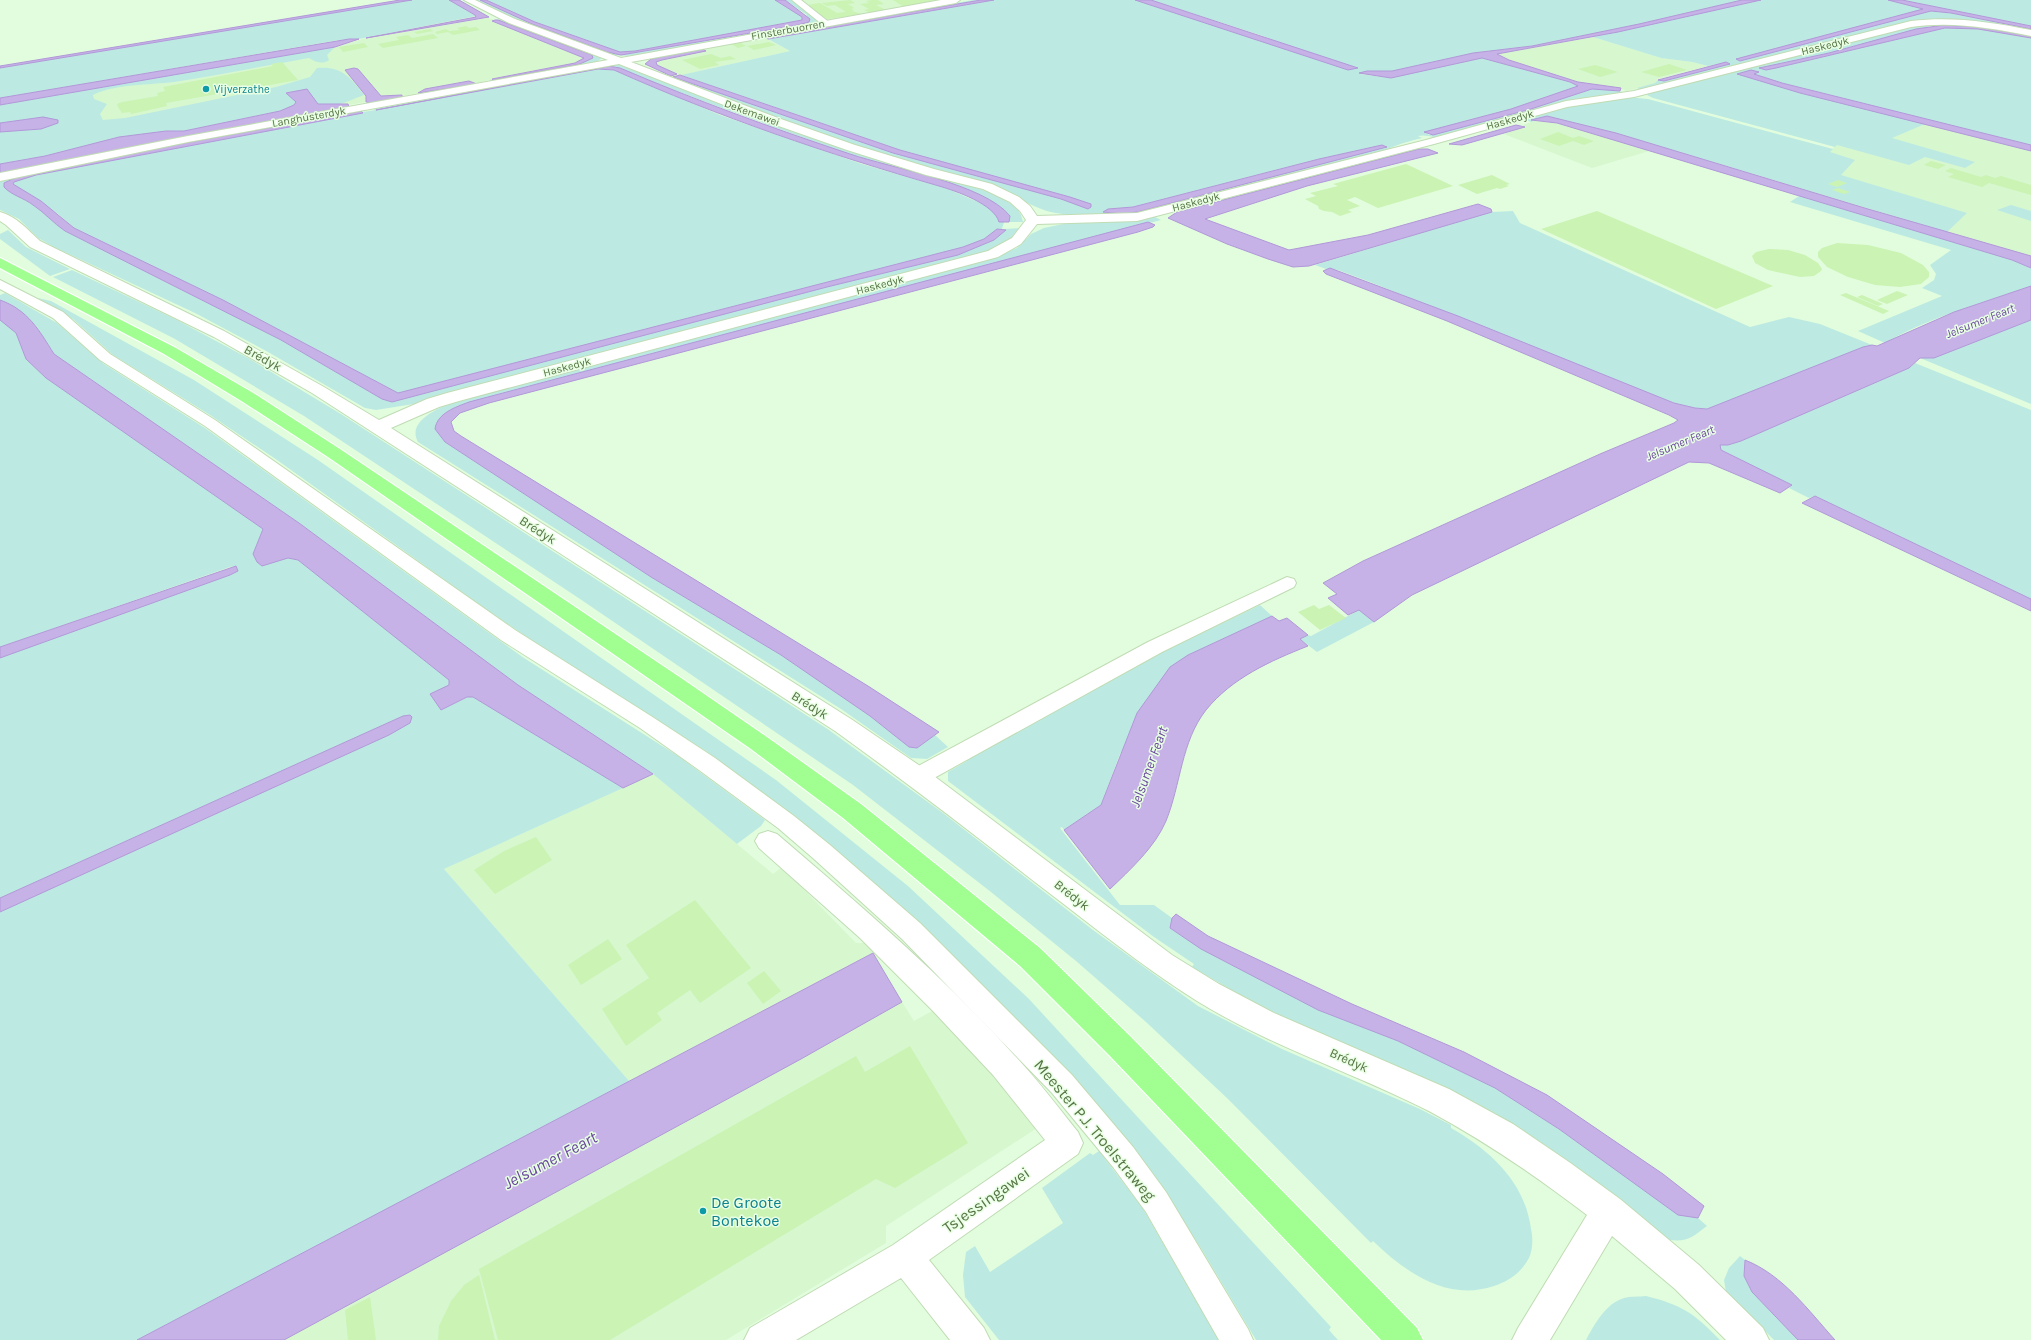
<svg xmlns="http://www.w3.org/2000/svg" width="2031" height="1340" font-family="Karla,sans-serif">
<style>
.residential{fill:#d7f7cf}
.green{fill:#bceae2;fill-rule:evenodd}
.water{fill:#c6b2e6;stroke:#b198d9}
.building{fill:#cbf3b4}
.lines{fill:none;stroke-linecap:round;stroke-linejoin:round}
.lane-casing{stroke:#c0dcb4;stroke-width:2}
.street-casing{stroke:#c0dcb4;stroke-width:2}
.primary-casing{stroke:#fff;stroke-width:2}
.lane{fill:#fff;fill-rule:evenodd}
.street{fill:#fff;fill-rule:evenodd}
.primary{fill:#a1ff92;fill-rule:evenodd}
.culture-dot{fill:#0f9aa8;stroke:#e8ffe4;stroke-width:1.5}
.labels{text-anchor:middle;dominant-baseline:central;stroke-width:3;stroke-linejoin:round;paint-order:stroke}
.far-street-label{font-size:11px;fill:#587345;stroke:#e8ffe4}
.far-culture-label{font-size:11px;fill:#0d838f;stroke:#e8ffe4;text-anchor:start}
.far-water-label{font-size:12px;font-style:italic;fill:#69469d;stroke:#e8ffe4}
.street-label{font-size:13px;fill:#587345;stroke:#e8ffe4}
.water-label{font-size:14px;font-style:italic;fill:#69469d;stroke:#e8ffe4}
.near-street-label{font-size:16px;fill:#587345;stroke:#e8ffe4}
.near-culture-label{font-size:16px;fill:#0d838f;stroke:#e8ffe4;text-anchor:start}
.near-water-label{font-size:17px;font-style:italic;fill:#69469d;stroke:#e8ffe4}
</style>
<rect width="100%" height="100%" fill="#e2fddd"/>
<path class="residential" d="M799 0H950L828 21Z
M488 18 495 20 493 22 584 58 575 63 489 80 477 83 469 81 425 89 418 93 402 96H381L372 85 366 96V102L348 105H330L166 131 119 137 0 164V132L5 131 6 122 0 123V105L335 47 366 38Z
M763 37 790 51 673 77 671 76 676 75 657 65 656 62 662 60 705 51 701 48Z
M1593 37 1661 58 1692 62 1708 66 1658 79 1660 83 1626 91 1620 88 1578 82 1509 60 1496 54Z
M1888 115 2031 151V256L1790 186 1829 152 1851 131Z
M1534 121 1557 123 1649 151 1592 168 1504 134 1524 127 1523 125Z
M653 774 773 874 782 867 856 943H866L873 953 630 1082 444 869Z
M902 1002 914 1021 934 1010 995 1077 1037 1128 886 1226V1243L726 1340H283Z"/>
<path class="green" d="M412 0H449L476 16 359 39 339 40 0 98V68Z
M473 0H480L532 24 607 52 621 55 798 25 807 15 785 0H792L819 21 812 24 634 56 612 55 521 22Z
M486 0H775L802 17V20L635 51 620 52 535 22Z
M973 0H981L764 37Z
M994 0H1135L1351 70 1263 36 1151 0H1742L1639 24 1532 46 1473 53 1392 71H1367L1360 74 1391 78 1482 58 1570 82 1578 86 1511 109 1425 132 1429 135 1531 109 1592 89H1608L1623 92 1570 101 1441 137C1433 138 1425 134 1418 136L1422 138C1403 142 1386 150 1367 156 1328 167 1288 176 1249 186 1186 202 1121 225 1056 213 1033 209 1016 195 995 187L912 164 805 130 669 78 673 77 690 82 893 153 1061 199 1088 209 1091 204 1070 197 900 150 681 75 790 51 768 39ZM1382 145 1386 146 1137 212 1108 209 1133 207 1319 159Z
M1761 0H1888L1923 9 1738 60 1931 11 1951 13 2031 29V32L1937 20 1737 65 1642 90 1637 88 1655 83 1658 80 1664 81 1730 64 1726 62 1708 66 1692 62 1661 58 1593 37Z
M1902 0H2031V26Z
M501 19 601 57V59L593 64 490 81 489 80 580 64 593 58 592 55 498 20H494Z
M1966 23 2031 36 1959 25 1931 26 1829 53 1760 68 1766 70 1776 68 1945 28 1978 29 2031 38V145L1782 83 1754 74 1756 73 1738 74 1800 93 1925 124 1892 138 1975 162 1965 168 1925 157 1909 165 1837 145 1835 147 1653 98 1647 95 1650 92 1836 46 1917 24Z
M335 47 327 55 329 60C323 65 315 62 309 58 264 66 219 75 174 82 150 85 114 84 93 95L94 99 107 104 100 114 103 120 125 118 276 87 310 77 317 68C342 66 350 77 364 95 352 99 331 111 318 104 313 101 310 94 307 89L286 93 296 101 294 105 280 111 184 131H166L119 137 45 156 0 164V132L41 129 43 117 0 123V105Z
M617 64 757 118 837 146 993 193 1016 207 1021 215 1023 222H1004L1002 229 1022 228 1006 243 990 251 420 403 376 410 365 408 268 352 195 313 56 248 38 238 19 219 0 210V178L15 174 361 110 363 112 375 110 373 108ZM615 67 708 103 851 155 950 184 1010 216 997 215 987 206 946 188 862 164 720 115 614 70 598 69ZM362 113 86 164 22 178 14 182 13 184 58 214 74 228 223 300 398 393 963 247 984 239 997 229 1006 230 994 240 958 255 827 287 392 402 382 399 281 340 65 231C53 223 44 212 33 205 24 198 11 195 4 186L19 176 118 155 346 114Z
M1628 97 1648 99 1833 149 1830 152 1855 160 1841 175 1967 213 1947 232 1616 133 1547 116 1532 120 1534 121 1531 122 1524 119 1570 105Z
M1799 196 2012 260 2031 268V286C1982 303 1930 317 1885 343L1858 331 1942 296 1922 288 1934 280 1936 274 1930 265 1951 250 1790 202Z
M2011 205 2031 211V221L1997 210Z
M1513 211 1520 223 1750 327 1789 317 1820 324 1872 345 1707 409 1695 408 1674 403 1370 282 1338 270 1326 269 1315 265 1474 217 1492 212Z
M1153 216 1161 220 497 395 453 409 445 442 651 577 781 655 870 716 909 747 917 748 935 735 948 747 927 759 911 758 841 709 418 442C405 419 446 405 461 399L994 258 1017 248 1031 234 1044 228 1068 223Z
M8 230 26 247 70 269 50 276 0 239V234Z
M72 270 175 319 248 358 341 414 829 730 943 813 1093 930 1198 1006 1282 1049 1420 1109 1451 1125V1128C1490 1150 1525 1182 1531 1229 1533 1238 1533 1249 1529 1258 1521 1273 1509 1281 1494 1286 1447 1302 1405 1272 1373 1241L1371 1243 1228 1099 1146 1022 1076 961 991 892 853 785 580 599 304 416 175 339 53 277Z
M5 293 57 323 104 364 205 428 524 658 678 756 765 820 761 826 737 844 653 774 518 685 299 523 54 354 36 326 0 300V295Z
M38 298 51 301 194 380 318 460 776 780 908 886 1029 999 1331 1327 1329 1330 1338 1340H1256L1202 1250 1165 1192 1126 1141 1027 1030 932 935 816 833 706 751 561 660 487 610 277 460 210 415 113 355 73 319Z
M2 319 16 333 26 359 46 378 263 529 253 554 262 566 288 558 298 560 449 680V685L438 704 441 710 467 697H473L623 788 444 869 630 1082 137 1340H0V912L389 735 410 723V715L403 716 0 898V658L230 575 238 571 236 566 230 567 0 647V320Z
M2031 320V404L1920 358H1934Z
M1915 363 2031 410V599L1815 496 1809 498 1789 488 1792 485 1720 450V445H1728L1741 441 1909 368Z
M1260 605 1272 616 1188 655 1120 754 1101 805 1064 830 1062 827 1060 828 1120 905H1154L1172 918 1170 928 1201 949 1318 1010 1398 1041 1495 1088 1559 1129 1678 1215 1698 1218 1707 1226C1692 1237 1689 1242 1669 1240 1612 1195 1555 1147 1491 1111 1433 1079 1373 1056 1313 1030 1271 1012 1231 990 1192 967L1194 964 1154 937 948 781V772L967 761 965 760 1165 651Z
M1359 610 1374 622 1317 652 1300 639 1308 635 1311 636Z
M1099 1151 1142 1207 1219 1340H999L965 1297 963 1275 966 1252 975 1246 990 1272 1063 1223 1042 1188 1090 1153 1093 1155Z
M1740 1256 1745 1260 1744 1276 1752 1292 1798 1340H1774L1726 1292 1724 1280 1729 1268Z
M1646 1296C1682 1305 1694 1313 1720 1340H1586C1594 1325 1606 1303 1624 1298 1630 1296 1639 1297 1646 1296Z"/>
<path class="water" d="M400 0H412L0 68V66Z
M449 0H459L489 17 366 38 476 17 475 15Z
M480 0H486L535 22 620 52 635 51 802 20V17L775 0H785L810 19 809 22 798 25 621 55 607 52 532 24Z
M981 0H994L768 39 764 37Z
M1135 0H1151L1358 68 1348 70Z
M1742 0H1761L1618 32 1497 54 1509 60 1578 82 1621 88 1620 91 1592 89 1531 109 1433 135 1424 132 1511 109 1578 86 1570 82 1482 58 1391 78 1359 73 1367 71H1392L1473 53 1532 46 1639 24Z
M1888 0H1902L2031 26V29L1951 13 1931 11 1740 61 1736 59 1923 9Z
M495 20H498L592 55 593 58 580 64 493 80 492 79 575 63 584 58 492 21Z
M1944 25 1978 27 2031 36V38L1978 29 1945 28 1776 68 1766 70 1759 68 1829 53 1916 29Z
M349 39H359L335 47 0 105V98Z
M701 48 706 51 662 60 656 62 657 65 677 74 671 76 645 64 651 59Z
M1726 62 1730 64 1664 81 1658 80Z
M608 66 620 68C695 100 772 128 850 154 891 168 985 184 1010 216L1009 222H999C994 204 956 191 939 186 828 154 719 117 614 70L598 69 376 110Z
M354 68 358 69 381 96 402 95V97L372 103 366 102V96L345 70Z
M1751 70 1759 72 1754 74 1782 83 2031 145V151L1800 93 1737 74Z
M680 75 900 150 1070 197 1091 204V207L1088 209 1061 199 893 153 673 77Z
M469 81 477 84 418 93 425 89Z
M307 89 318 104H348L349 107 0 173V164L45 156 119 137 166 131H184L280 111 294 105 296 102 286 93Z
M361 111 363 113 36 175 14 182 13 184 41 201 74 228 223 300 398 393 963 247 984 239 997 229 1006 230 994 240 958 255 827 287 392 402 382 399 281 340 65 231C53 223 44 212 33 205 24 198 11 195 4 187V183L19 176 118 155Z
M1547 116 1616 133 1868 209 2031 256V268L2012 260 1557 123 1531 120Z
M43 117 58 120V123L41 129 0 132V123Z
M1516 125 1525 127 1462 145 1449 144Z
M1382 145 1387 147 1137 212 1123 214 1103 212 1108 209 1133 207 1319 159Z
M1419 149H1428L1438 153 1307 186 1205 219 1289 250 1368 235 1478 204 1491 209 1492 212 1309 266 1293 267 1268 259 1227 244 1168 218 1177 212Z
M1148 222 1155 225 1153 227 1138 232 489 403 460 413 451 422 454 431 461 436 868 686 939 732 917 748 909 747 870 716 781 655 651 577 445 442 435 429C437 413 456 407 469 402Z
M1330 268 1458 316 1674 403 1695 408 1707 409 1863 347 1872 345 1877 346 1954 312 2031 286V320L1934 358H1920L1909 368 1741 441 1728 445H1720L1721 450 1792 485 1780 493 1709 463 1689 462 1412 595 1374 622 1359 610 1348 615 1328 598 1337 594 1323 583 1363 561 1600 454 1674 423 1678 420 1669 415 1447 321 1326 274 1323 271Z
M0 300C28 310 39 330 54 354L299 523 518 685 653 774 623 788 473 697H467L441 710 430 694 449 685V680L298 560 288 558 262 566 257 562 253 554 263 529 46 378 26 359 16 333 0 320Z
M1815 496 2031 599V611L1802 503Z
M236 566 238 571 230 575 0 658V647Z
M1272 616 1279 621 1287 618 1308 635 1300 639 1308 646C1270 661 1232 678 1206 710 1181 742 1181 784 1166 821 1155 847 1130 870 1110 889L1064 830 1101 805 1137 713 1170 667 1188 655Z
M410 715 412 717 410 723 389 735 0 912V898L403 716Z
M1176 914 1208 936 1352 1004 1464 1052 1547 1095 1663 1174 1704 1206 1698 1218 1678 1215 1559 1129 1495 1088 1398 1041 1318 1010 1201 949 1170 928 1172 918Z
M873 953 902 1002 801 1059 284 1340H137Z
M1745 1260C1783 1275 1808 1310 1835 1340H1798L1752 1292 1744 1276Z"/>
<path class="building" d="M850 0 855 3 848 4 854 8 851 9 854 10 852 11 862 14 827 19 807 5 820 3 837 13 846 12 835 5 827 6 822 3Z
M872 0H878L884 4 876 5 886 10 870 13 864 10 869 9 860 4 869 3 866 1Z
M893 0H940V1L904 7Z
M466 26 469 28 476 27 480 30 453 35 448 32 437 34 435 32 446 29 449 31 460 30 457 28Z
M430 29 433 31 417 34 414 32Z
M433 34 438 38 383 48 378 44 399 40 396 37 408 35 412 38Z
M739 42 746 46 738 48 731 44Z
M769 42 776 45 754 50 747 46Z
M364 43 368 47 343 52 339 47Z
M711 54 721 58 730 56 736 59 715 62 719 65 700 69 682 60Z
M282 62 298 80 166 103 167 106 131 114 130 112 122 113 118 107 117 104 122 102 158 96 157 93 165 91 163 87 273 66 271 64Z
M1669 64 1687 70 1659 77 1641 72Z
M1595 65 1618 72 1600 77 1578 69Z
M1558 132 1573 138 1579 136 1594 141 1584 145 1573 141 1559 146 1540 139Z
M1931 161 1946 165 1938 169 1924 165Z
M1406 164 1453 186 1378 208 1355 197 1347 200 1360 206 1348 210 1352 212 1340 216 1332 212 1324 211 1319 209 1318 206 1305 199 1316 196 1310 193 1338 186 1333 184Z
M1951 168 1981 177 1986 175 1995 178 2001 176 2031 185V195L1989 183 1982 187 1948 177 1954 174 1945 171Z
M1492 175 1510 184 1506 185 1509 186 1500 189 1497 188 1477 194 1458 185Z
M1838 180 1847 183 1837 187 1828 184Z
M1838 188 1850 192 1844 194 1832 190Z
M1597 211 1773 286 1716 309 1541 229Z
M1837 243 1868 245 1901 253 1923 265 1929 272V277L1921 284 1900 287 1875 285 1848 277 1827 267 1818 257V252L1822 248Z
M1769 249 1788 250 1805 255 1818 263 1822 269 1821 271 1814 276 1800 277 1768 270 1755 263 1752 256 1756 252Z
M1897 291 1908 295 1887 304 1877 300Z
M1846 293 1889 311 1883 314 1840 295Z
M1862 295 1883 304 1878 306 1857 297Z
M1314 605 1319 609 1329 605 1346 618 1320 630 1298 612Z
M536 837 552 860 495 894 474 870 504 851Z
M695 900 751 968 700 1003 690 990 657 1013 662 1020 626 1046 602 1009 649 978 626 945Z
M608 939 622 959 581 985 568 965Z
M764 971 781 991 763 1004 747 983Z
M910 1046 968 1143 895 1188 876 1179 610 1340H498L479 1269 856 1056 865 1072Z
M479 1275 495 1340H438L439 1326 451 1301 464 1285Z
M370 1297 376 1340H348L345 1310Z"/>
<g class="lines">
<g class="lane-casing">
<path id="lane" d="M792 0H801L830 23 829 25H823Z
M0 280 63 312 110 354 215 420 515 630 654 718 715 758 794 816 830 845 920 923 1072 1075 1133 1147 1166 1192 1248 1329 1253 1340H1219L1146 1212 1113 1167 1052 1093 902 939 814 859 778 828 699 770 640 728 501 640 205 426 100 360 53 318 0 289Z
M1287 577 1294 579 1296 583 1294 587 1162 652 925 783 917 785 909 783 906 777 909 771 1148 642Z"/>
</g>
<g class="street-casing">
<path id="street" d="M464 0H475L515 19 621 58 941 0H960L956 3 631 62 778 118 855 145 934 169 992 184 1019 197 1030 206 1037 216 1137 213 1426 140 1566 101 1634 91 1911 21C1952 16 1991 22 2031 30V36C1991 28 1952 21 1911 27L1634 97 1567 107 1434 144 1137 221 1037 224 1021 244 998 257 459 401 439 407 391 428 851 719 926 770 1172 955 1219 984 1274 1013 1449 1089 1513 1124 1569 1162 1620 1199 1699 1265 1763 1328 1769 1340H1726L1675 1289 1612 1236 1550 1340H1512L1518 1328 1587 1215C1536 1176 1485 1141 1429 1111 1352 1072 1270 1046 1197 1001 1143 967 1094 927 1044 889 975 835 906 782 835 731L312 393 214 337 30 247 6 225 0 221V212C16 216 28 230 40 241L224 331 324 387 379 420 427 399 447 393 988 251 1012 238 1026 220 1020 211 1010 202 983 189 926 175 847 150 770 123 619 64 188 142 0 181V173L188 136 608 60 509 23Z
M768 831 777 834C859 904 942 975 1014 1055 1037 1079 1057 1106 1078 1132L1083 1143 1078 1154 929 1260 984 1328 990 1340H950L901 1278 796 1340H744L750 1328 893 1245 1045 1140 993 1075 932 1010 860 938 759 848 755 841 759 834Z"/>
</g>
<g class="primary-casing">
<path id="primary" d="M0 258 176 348 255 394 340 449 684 680 767 737 861 804 1040 948 1130 1036 1417 1328 1423 1340H1381L1110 1056 1020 966 843 818 751 749 328 457 243 402 164 354 0 268Z"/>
</g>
<use href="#lane" class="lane"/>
<use href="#street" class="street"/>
<use href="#primary" class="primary"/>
</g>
<g class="culture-dot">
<circle cx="206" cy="89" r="4"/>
<circle cx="703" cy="1211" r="4"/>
</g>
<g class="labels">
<g class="far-street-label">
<text transform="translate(788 30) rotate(-10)">Finsterbuorren</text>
<text transform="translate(1825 46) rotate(-14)">Haskedyk</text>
<text transform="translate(752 113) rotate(20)">Dekemawei</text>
<text transform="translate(309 117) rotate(-10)">Langhústerdyk</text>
<text transform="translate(1510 120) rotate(-16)">Haskedyk</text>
<text transform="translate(1196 202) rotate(-15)">Haskedyk</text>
<text transform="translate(880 285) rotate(-15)">Haskedyk</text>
<text transform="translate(567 367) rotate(-15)">Haskedyk</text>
</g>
<g class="far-culture-label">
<text x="214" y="89">Vijverzathe</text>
</g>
<g class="far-water-label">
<text transform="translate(1980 321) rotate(-22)">Jelsumer Feart</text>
<text transform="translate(1680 443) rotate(-23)">Jelsumer Feart</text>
</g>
<g class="street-label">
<text transform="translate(263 358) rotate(29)">Brédyk</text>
<text transform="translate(538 530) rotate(33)">Brédyk</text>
<text transform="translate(810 705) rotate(32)">Brédyk</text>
<text transform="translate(1072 895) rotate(38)">Brédyk</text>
<text transform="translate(1349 1060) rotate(24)">Brédyk</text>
</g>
<g class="water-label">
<text transform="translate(1149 767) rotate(-70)">Jelsumer Feart</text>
</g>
<g class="near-street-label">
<text transform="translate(1095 1130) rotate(50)">Meester P.J. Troelstraweg</text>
<text transform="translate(986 1200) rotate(-35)">Tsjessingawei</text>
</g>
<g class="near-culture-label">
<text x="711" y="1202">De Groote<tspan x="711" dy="18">Bontekoe</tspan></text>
</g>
<g class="near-water-label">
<text transform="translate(550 1160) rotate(-28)">Jelsumer Feart</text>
</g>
</g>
</svg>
